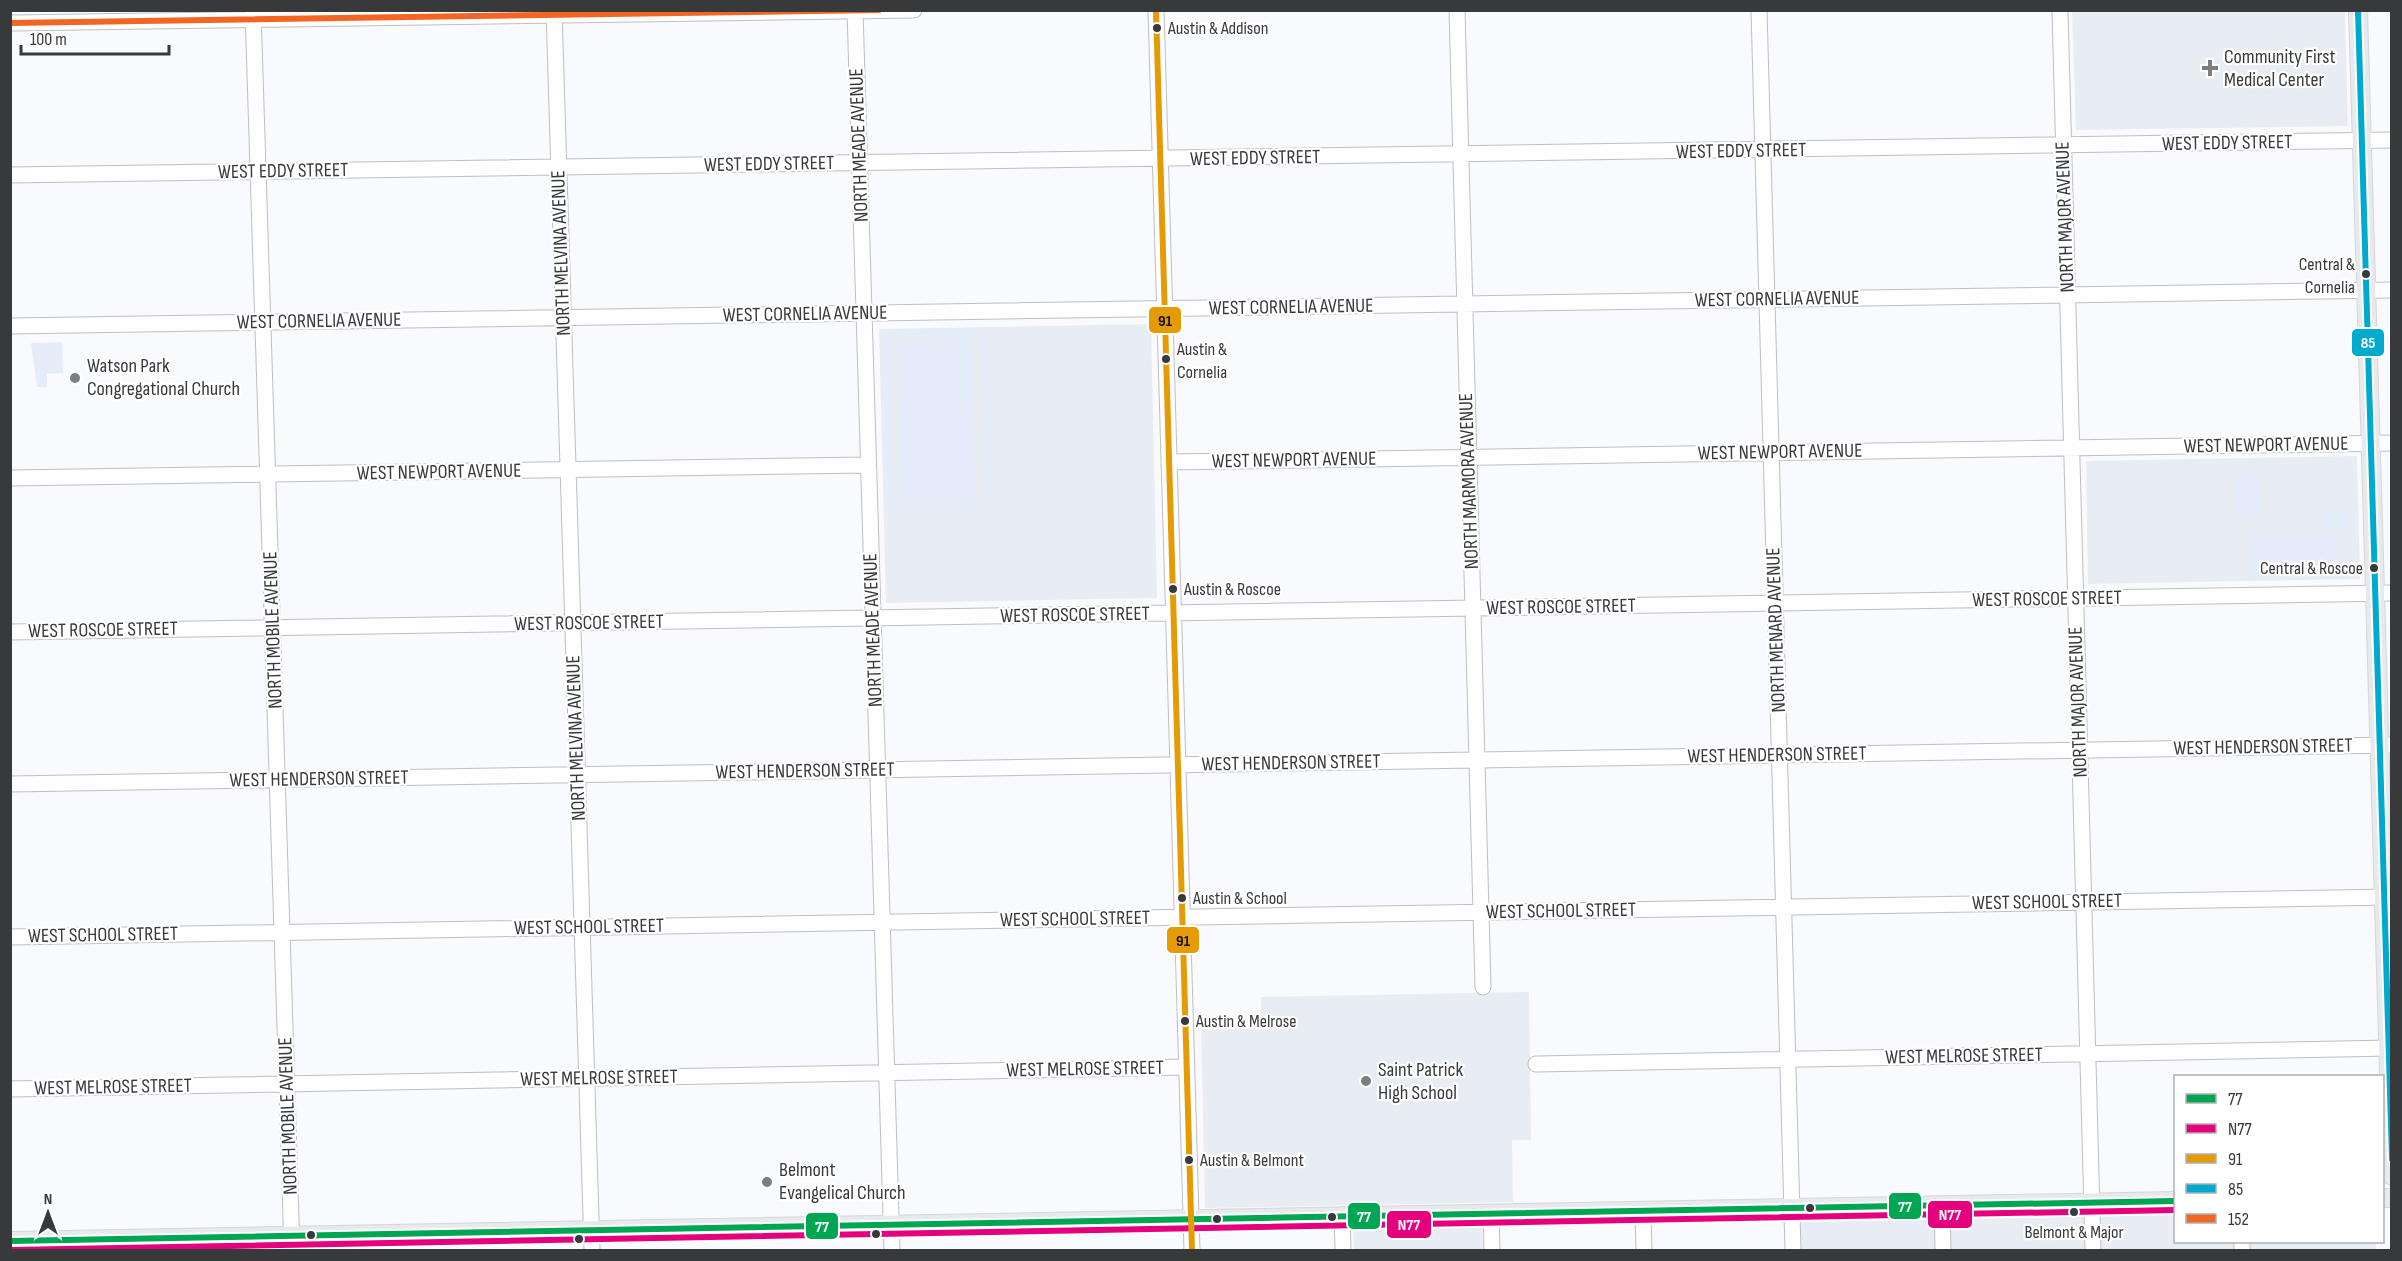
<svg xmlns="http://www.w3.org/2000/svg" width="2402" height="1261" font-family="'Sofia Sans Condensed',sans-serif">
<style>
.built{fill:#e8edf4}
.green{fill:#e5edfb;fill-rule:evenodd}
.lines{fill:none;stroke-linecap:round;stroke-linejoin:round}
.minor-casing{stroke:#bebfc1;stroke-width:17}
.major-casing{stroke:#d5d6d7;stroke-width:20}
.minor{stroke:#fefeff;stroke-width:15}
.major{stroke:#e7e9ed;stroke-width:18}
.bus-1-casing{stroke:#fff;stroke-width:10}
.bus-2-casing{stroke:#fff;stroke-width:10}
.bus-3-casing{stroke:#fff;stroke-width:10}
.bus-4-casing{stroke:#fff;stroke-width:10}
.bus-5-casing{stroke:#fff;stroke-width:10}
.bus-1{stroke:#00a651;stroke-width:6}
.bus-2{stroke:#e5007d;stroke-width:6}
.bus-3{stroke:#e49b06;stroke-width:6}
.bus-4{stroke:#00a9ce;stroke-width:6}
.bus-5{stroke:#f26522;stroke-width:6}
.bus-dot{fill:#38393b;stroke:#fff;stroke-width:2}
.poi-dot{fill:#7c7d7f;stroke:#fff;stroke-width:2}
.labels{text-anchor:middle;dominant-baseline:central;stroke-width:4.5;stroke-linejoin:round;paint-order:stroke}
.bus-label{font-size:18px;fill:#38393b;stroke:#fff;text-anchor:start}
.poi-label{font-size:20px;fill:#38393b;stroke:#fff;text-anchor:start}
.street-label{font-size:20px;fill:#38393b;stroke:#fff}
.line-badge{stroke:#fff;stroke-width:2}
.badge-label{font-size:16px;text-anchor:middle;font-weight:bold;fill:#fff}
.pale-badge-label{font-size:16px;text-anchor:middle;font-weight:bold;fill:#111}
</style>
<rect width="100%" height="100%" fill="#f9fafd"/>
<path class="built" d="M2072 11H2345L2348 126 2076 130Z
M1151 324 1157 598 886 603 879 329Z
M2357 456 2360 579 2088 584 2086 461Z
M1529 992 1531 1140H1512L1513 1202 1205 1208 1201 1023 1261 1022V997Z
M2175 1215 2176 1242H2376V1250H1799V1222Z
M1482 1226 1483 1250H1354L1353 1230Z"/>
<path class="green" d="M970 329 979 331 988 346 993 494 986 507 978 511H895L887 504 886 497 882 341 890 332 898 330ZM973 334 979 337 982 345 985 501 975 506 897 507 891 497 888 341 896 335Z
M970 338 975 502 902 503 897 340Z
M62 342 63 373 47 374V387H37L31 343Z
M2258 472 2260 518H2237L2235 473Z
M2347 509 2348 529 2325 530 2324 510Z
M2335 534V574L2249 575 2248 535Z"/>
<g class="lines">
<g class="minor-casing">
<path id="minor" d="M253 10 292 1250
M554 10 592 1250
M855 10 892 1250
M1156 10 1192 1250
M1457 10 1483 987
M1759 10 1793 1250
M2060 10 2093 1250
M10 23 914 10
M10 175 2392 140
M10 326 2392 290
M1169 462 2392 443
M10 478 868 465
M10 632 2392 593
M10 784 2392 745
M10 937 2392 897
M1536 1064 2392 1048
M10 1089 1187 1067
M1942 1206 1943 1250
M1643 1211 1644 1250
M1491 1213 1492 1250
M1342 1215 1343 1250
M2242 1242V1250"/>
</g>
<g class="major-casing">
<path id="major" d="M2358 10 2392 1176
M2382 1198H2392
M10 1241 2176 1201"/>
</g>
<use href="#minor" class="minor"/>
<use href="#major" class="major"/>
<g class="bus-1-casing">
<path id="bus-1" d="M10 1241 2176 1201"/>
</g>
<g class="bus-2-casing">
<path id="bus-2" d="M10 1250 2176 1210"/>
</g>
<g class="bus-3-casing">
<path id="bus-3" d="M1156 10 1192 1250"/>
</g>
<g class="bus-4-casing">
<path id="bus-4" d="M2358 10 2392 1159"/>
</g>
<g class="bus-5-casing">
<path id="bus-5" d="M10 23 879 10"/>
</g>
<use href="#bus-1" class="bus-1"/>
<use href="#bus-2" class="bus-2"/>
<use href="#bus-3" class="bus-3"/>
<use href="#bus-4" class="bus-4"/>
<use href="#bus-5" class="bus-5"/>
</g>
<g class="bus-dot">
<circle cx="1157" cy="28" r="5"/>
<circle cx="2366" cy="274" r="5"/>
<circle cx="1166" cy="359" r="5"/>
<circle cx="2374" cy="568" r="5"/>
<circle cx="1173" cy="589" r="5"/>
<circle cx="1182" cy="898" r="5"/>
<circle cx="1185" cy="1021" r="5"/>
<circle cx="1189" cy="1160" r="5"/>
<circle cx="1810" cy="1208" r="5"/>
<circle cx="2074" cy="1212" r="5"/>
<circle cx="1332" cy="1217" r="5"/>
<circle cx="1217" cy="1219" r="5"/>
<circle cx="876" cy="1234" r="5"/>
<circle cx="311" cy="1235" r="5"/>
<circle cx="579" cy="1239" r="5"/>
</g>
<g class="poi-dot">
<path d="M2207 59h6v6h6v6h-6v6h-6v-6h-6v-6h6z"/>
<circle cx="75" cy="378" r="6"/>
<circle cx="1366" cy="1081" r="6"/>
<circle cx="767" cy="1182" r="6"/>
</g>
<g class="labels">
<g class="bus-label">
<text x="1168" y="28">Austin &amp; Addison</text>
<text x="2355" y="264" text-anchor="end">Central &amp;<tspan x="2355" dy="23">Cornelia</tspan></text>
<text x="1177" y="349">Austin &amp;<tspan x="1177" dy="23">Cornelia</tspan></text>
<text x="2363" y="568" text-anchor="end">Central &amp; Roscoe</text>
<text x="1184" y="589">Austin &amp; Roscoe</text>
<text x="1193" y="898">Austin &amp; School</text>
<text x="1196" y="1021">Austin &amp; Melrose</text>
<text x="1200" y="1160">Austin &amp; Belmont</text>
<text x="2074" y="1232" text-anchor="middle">Belmont &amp; Major</text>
</g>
<g class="poi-label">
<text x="2224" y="57">Community First<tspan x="2224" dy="23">Medical Center</tspan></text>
<text x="87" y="366">Watson Park<tspan x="87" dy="23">Congregational Church</tspan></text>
<text x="1378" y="1070">Saint Patrick<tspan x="1378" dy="23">High School</tspan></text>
<text x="779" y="1170">Belmont<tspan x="779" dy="23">Evangelical Church</tspan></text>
</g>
<g class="street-label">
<text transform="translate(2227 143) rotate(-1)">WEST EDDY STREET</text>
<text transform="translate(859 145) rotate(-92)">NORTH MEADE AVENUE</text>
<text transform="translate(1741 151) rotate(-1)">WEST EDDY STREET</text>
<text transform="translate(1255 158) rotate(-1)">WEST EDDY STREET</text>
<text transform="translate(769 164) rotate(-1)">WEST EDDY STREET</text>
<text transform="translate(283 171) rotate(-1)">WEST EDDY STREET</text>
<text transform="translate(2065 217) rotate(-92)">NORTH MAJOR AVENUE</text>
<text transform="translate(561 253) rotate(-92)">NORTH MELVINA AVENUE</text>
<text transform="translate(1777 299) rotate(-1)">WEST CORNELIA AVENUE</text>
<text transform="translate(1291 307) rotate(-1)">WEST CORNELIA AVENUE</text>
<text transform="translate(805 314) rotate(-1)">WEST CORNELIA AVENUE</text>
<text transform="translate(319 321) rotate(-1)">WEST CORNELIA AVENUE</text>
<text transform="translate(2266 445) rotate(-1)">WEST NEWPORT AVENUE</text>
<text transform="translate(1780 452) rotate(-1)">WEST NEWPORT AVENUE</text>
<text transform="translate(1294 460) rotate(-1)">WEST NEWPORT AVENUE</text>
<text transform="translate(439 472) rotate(-1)">WEST NEWPORT AVENUE</text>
<text transform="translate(1469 481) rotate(-92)">NORTH MARMORA AVENUE</text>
<text transform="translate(2047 599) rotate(-1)">WEST ROSCOE STREET</text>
<text transform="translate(1561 607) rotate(-1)">WEST ROSCOE STREET</text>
<text transform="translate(1075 615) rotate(-1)">WEST ROSCOE STREET</text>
<text transform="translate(589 623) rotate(-1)">WEST ROSCOE STREET</text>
<text transform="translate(103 630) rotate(-1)">WEST ROSCOE STREET</text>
<text transform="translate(273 630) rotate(-92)">NORTH MOBILE AVENUE</text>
<text transform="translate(873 630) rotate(-92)">NORTH MEADE AVENUE</text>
<text transform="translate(1776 630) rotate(-92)">NORTH MENARD AVENUE</text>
<text transform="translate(2078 702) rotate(-92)">NORTH MAJOR AVENUE</text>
<text transform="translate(576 738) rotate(-92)">NORTH MELVINA AVENUE</text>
<text transform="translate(2263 747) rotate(-1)">WEST HENDERSON STREET</text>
<text transform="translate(1777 755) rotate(-1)">WEST HENDERSON STREET</text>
<text transform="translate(1291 763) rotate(-1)">WEST HENDERSON STREET</text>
<text transform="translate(805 771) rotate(-1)">WEST HENDERSON STREET</text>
<text transform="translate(319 779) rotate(-1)">WEST HENDERSON STREET</text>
<text transform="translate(2047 902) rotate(-1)">WEST SCHOOL STREET</text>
<text transform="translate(1561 911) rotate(-1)">WEST SCHOOL STREET</text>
<text transform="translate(1075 919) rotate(-1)">WEST SCHOOL STREET</text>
<text transform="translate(589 927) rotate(-1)">WEST SCHOOL STREET</text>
<text transform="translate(103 935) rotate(-1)">WEST SCHOOL STREET</text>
<text transform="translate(1964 1056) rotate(-1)">WEST MELROSE STREET</text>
<text transform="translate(1085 1069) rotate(-1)">WEST MELROSE STREET</text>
<text transform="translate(599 1078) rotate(-1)">WEST MELROSE STREET</text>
<text transform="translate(113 1087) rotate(-1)">WEST MELROSE STREET</text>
<text transform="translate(288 1116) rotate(-92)">NORTH MOBILE AVENUE</text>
</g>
</g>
<g class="line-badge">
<rect x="1148" y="306" width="34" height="28" rx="6" fill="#e49b06"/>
<rect x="2351" y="328" width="34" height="29" rx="6" fill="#00a9ce"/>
<rect x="1166" y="926" width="34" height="28" rx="6" fill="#e49b06"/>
<rect x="1888" y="1192" width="34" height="28" rx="6" fill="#00a651"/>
<rect x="1927" y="1200" width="46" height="29" rx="6" fill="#e5007d"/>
<rect x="1347" y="1202" width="34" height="28" rx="6" fill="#00a651"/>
<rect x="1386" y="1210" width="46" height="29" rx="6" fill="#e5007d"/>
<rect x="805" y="1212" width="34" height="28" rx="6" fill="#00a651"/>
</g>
<g class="badge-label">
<text x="2368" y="348">85</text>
<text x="1905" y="1212">77</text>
<text x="1950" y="1220">N77</text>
<text x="1364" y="1222">77</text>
<text x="1409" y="1230">N77</text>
<text x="822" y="1232">77</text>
</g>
<g class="pale-badge-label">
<text x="1165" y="326">91</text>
<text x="1183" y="946">91</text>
</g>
<rect width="2402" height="1261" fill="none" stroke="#38393b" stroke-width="24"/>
<rect x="2174" y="1075" width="210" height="168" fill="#ffffff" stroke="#afb0b1" stroke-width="1.5"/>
<rect x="2186" y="1094" width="30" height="9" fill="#00a651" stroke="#afb0b1" stroke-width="1.5"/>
<text x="2228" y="1105" font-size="18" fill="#38393b">77</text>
<rect x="2186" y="1124" width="30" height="9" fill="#e5007d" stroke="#afb0b1" stroke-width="1.5"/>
<text x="2228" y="1135" font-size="18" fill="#38393b">N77</text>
<rect x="2186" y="1154" width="30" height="9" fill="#e49b06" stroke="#afb0b1" stroke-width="1.5"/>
<text x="2228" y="1165" font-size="18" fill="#38393b">91</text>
<rect x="2186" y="1184" width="30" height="9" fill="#00a9ce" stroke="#afb0b1" stroke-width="1.5"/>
<text x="2228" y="1195" font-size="18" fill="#38393b">85</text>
<rect x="2186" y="1214" width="30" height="9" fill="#f26522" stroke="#afb0b1" stroke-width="1.5"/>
<text x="2228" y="1225" font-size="18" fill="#38393b">152</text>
<g transform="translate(48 1213)" stroke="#ffffff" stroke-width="4.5" paint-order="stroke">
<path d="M0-4.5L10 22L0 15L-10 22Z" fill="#38393b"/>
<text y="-9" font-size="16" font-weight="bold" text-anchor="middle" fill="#38393b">N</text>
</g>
<path d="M21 45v9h148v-9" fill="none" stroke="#38393b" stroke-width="3"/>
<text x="30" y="45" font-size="18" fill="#38393b" stroke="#ffffff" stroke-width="4.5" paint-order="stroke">100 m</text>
</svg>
